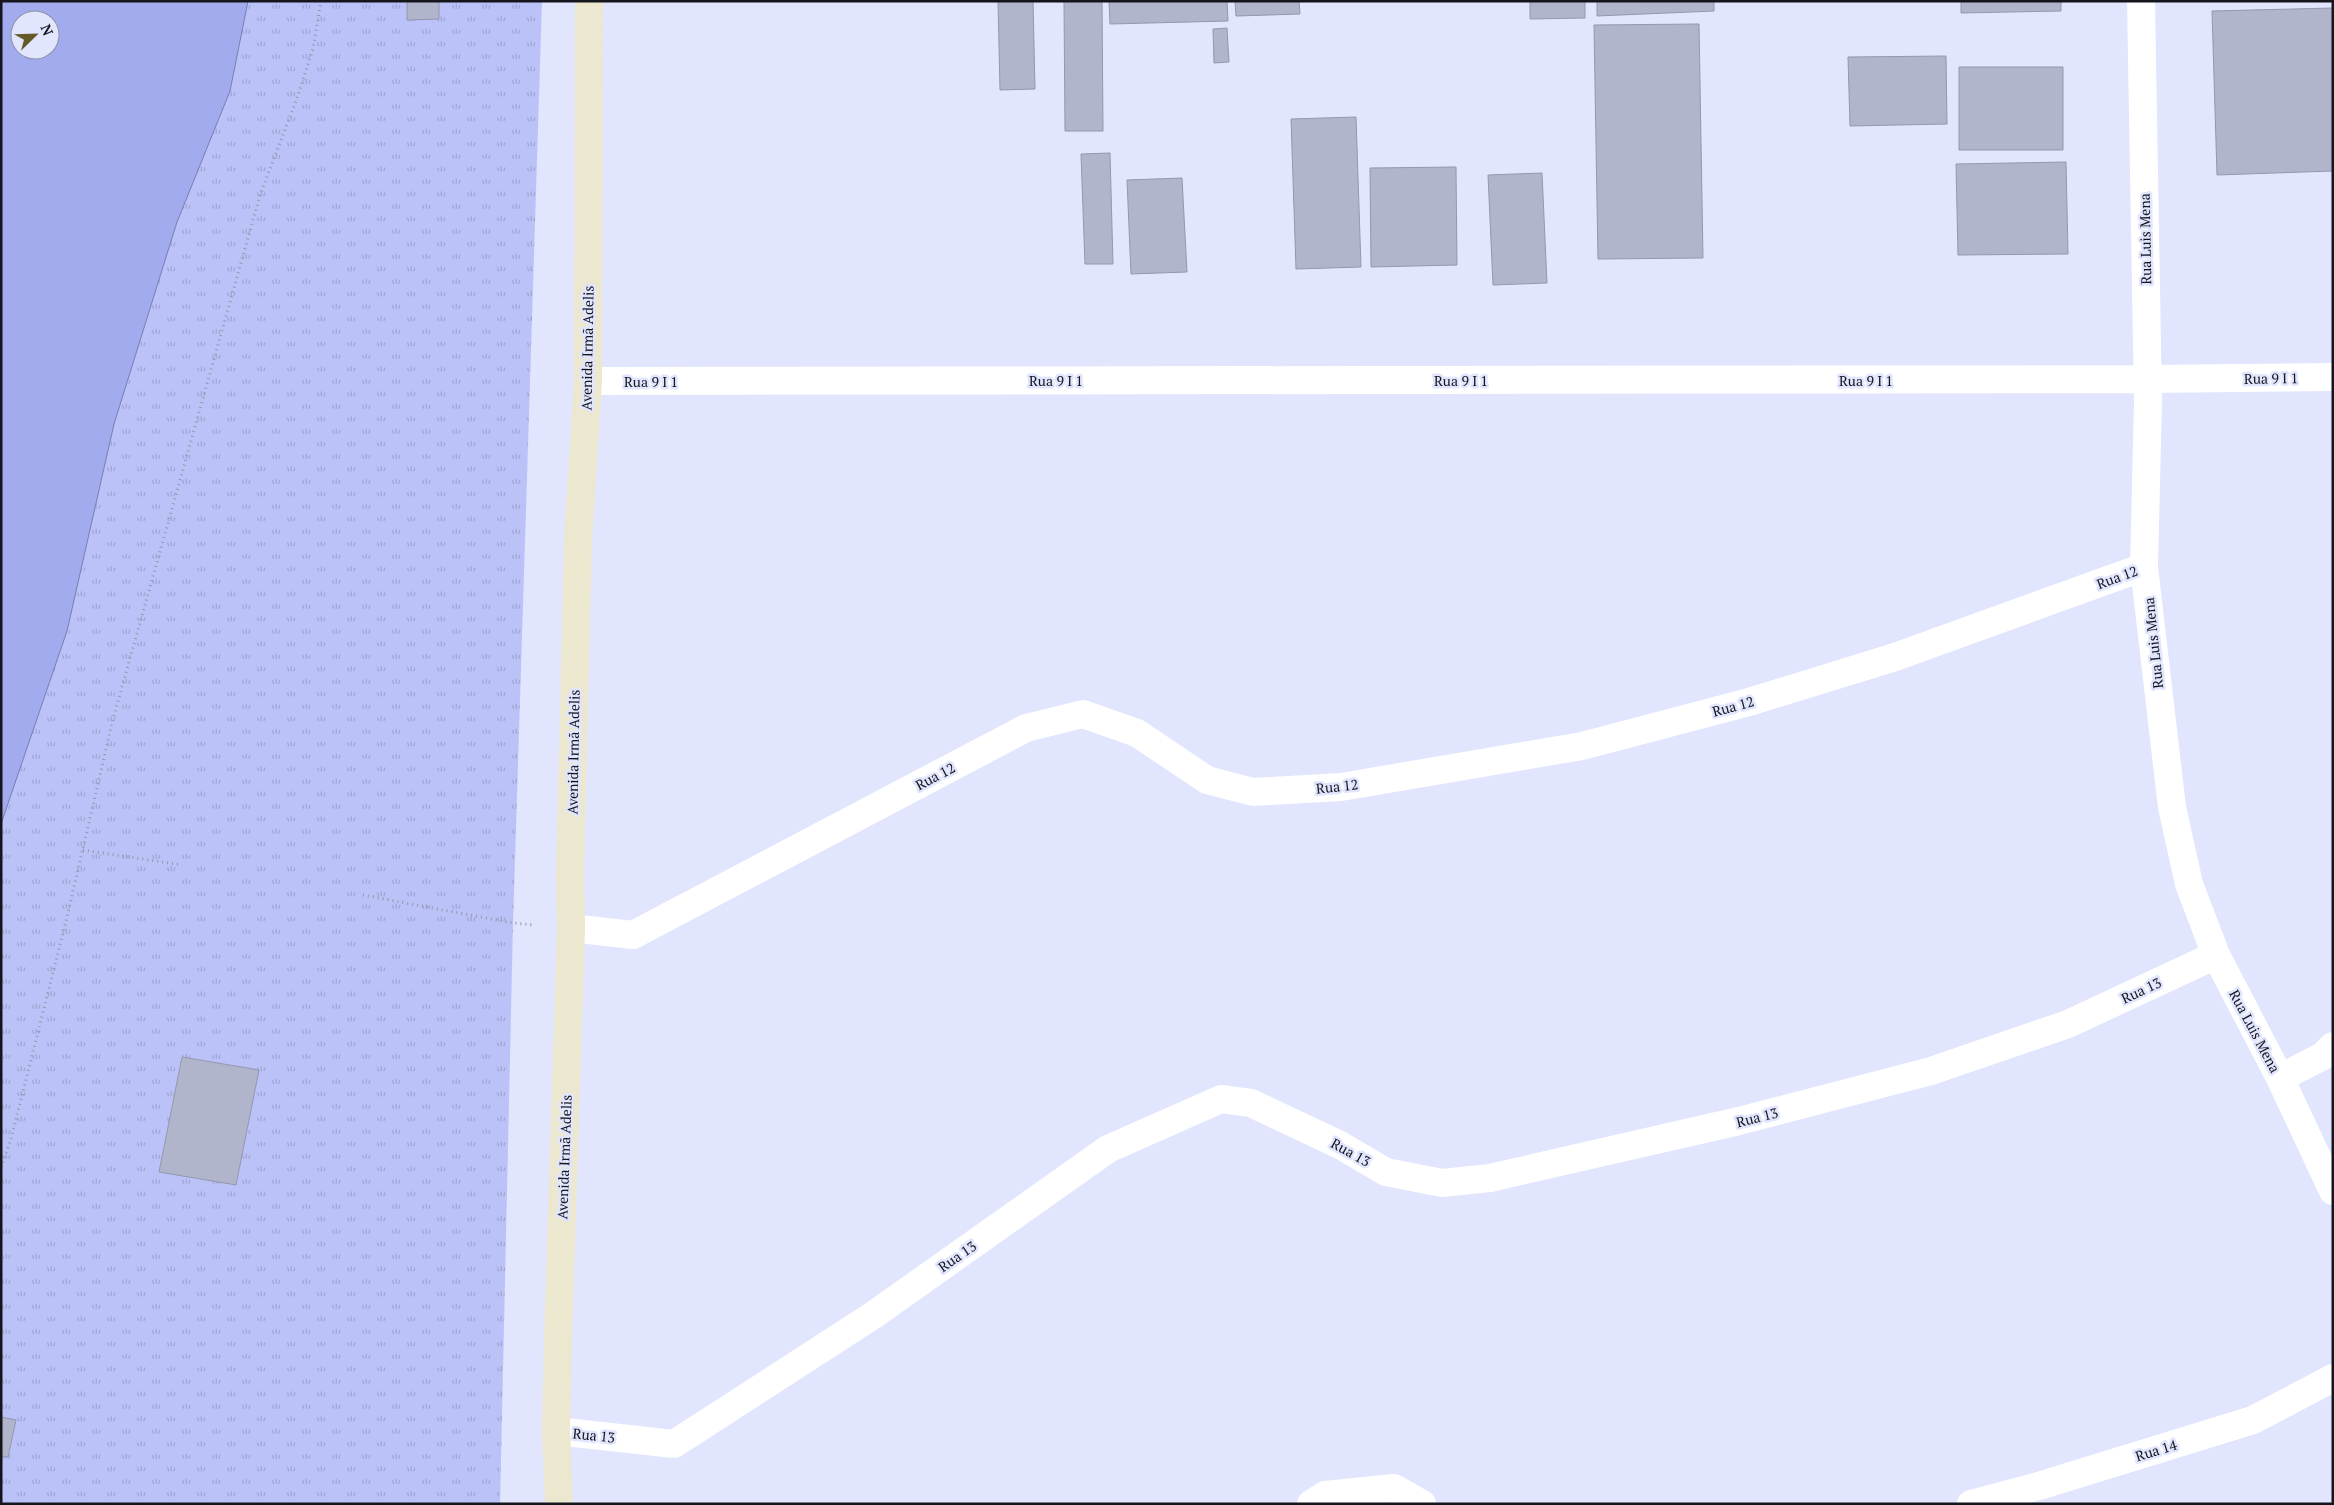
<svg xmlns="http://www.w3.org/2000/svg" width="2334" height="1505" font-family="'PT Serif',serif">
<style>
.park{fill:url(#park-tufts);fill-rule:evenodd}
.water{fill:#a3abef;stroke:#787eb0;fill-rule:evenodd}
.building{fill:#b1b5cc;stroke:#9497ae}
.lines{fill:none;stroke-linecap:round;stroke-linejoin:round}
.path{stroke:#9598aa;stroke-width:3;stroke-dasharray:1 4;stroke-linecap:butt}
.street{stroke:#fff;stroke-width:28}
.secondary{stroke:#ece7cf;stroke-width:28}
.labels{text-anchor:middle;dominant-baseline:central;stroke-width:5;stroke-linejoin:round;paint-order:stroke}
.street-label{font-size:14px;fill:#14151d;stroke:#e1e5fd}
</style>
<defs>
<pattern id="park-tufts" width="24" height="20" patternUnits="userSpaceOnUse" patternTransform="scale(1.25)"><rect width="24" height="20" fill="#bbc2f7"/><path d="M3 7l-1-3M5 7V3M7 7l1-3M15 17l-1-3M17 17v-4M19 17l1-3" fill="none" stroke="#a0a6d3"/></pattern>
</defs>
<rect width="100%" height="100%" fill="#e1e5fd"/>
<path class="park" d="M1 1H542L513 923 500 1504H1ZM20 20H50V50H20Z"/>
<path class="water" d="M1 1H248L230 91 177 222 114 424 67 631 1 824ZM20 20H50V50H20Z"/>
<path class="building" d="M407 1H439V19L407 20Z
M998 1H1033L1035 89 1000 90Z
M1064 1H1102L1103 131H1065Z
M1109 1H1227L1228 21 1110 24Z
M1235 1H1299L1300 14 1236 16Z
M1530 1H1585V18L1530 19Z
M1597 1H1714V11L1597 16Z
M1961 1H2061V11L1961 13Z
M2333 8V171L2217 175 2212 11Z
M1699 24 1703 258 1598 259 1594 25Z
M1227 28 1229 62 1214 63 1213 29Z
M1946 56 1947 124 1850 126 1848 57Z
M1959 67H2063V150H1959Z
M1356 117 1361 267 1296 269 1291 119Z
M1110 153 1113 264H1085L1081 154Z
M2066 162 2068 254 1958 255 1956 164Z
M1456 167 1457 265 1371 267 1370 168Z
M1542 173 1547 283 1493 285 1488 175Z
M1182 178 1187 272 1131 274 1127 180Z
M182 1057 259 1070 236 1185 159 1172Z
M1 1417 16 1420 8 1457 1 1456Z"/>
<g class="lines">
<path class="path" d="M83 850 182 865
M363 895 513 923 535 925
M1 1167 11 1139 67 917 113 719 260 195 296 101 313 49 321 1"/>
<path class="street" d="M2141 1 2148 401 2144 567 2172 807 2189 884 2216 955 2280 1078 2333 1191
M588 381 2148 379 2333 377
M571 928 633 935 1026 728 1083 714 1137 733 1207 780 1253 792 1341 787 1582 746 1749 702 1895 657 2144 567
M2280 1078 2323 1056 2333 1046
M556 1431 674 1444 872 1316 1108 1149 1221 1099 1251 1103 1340 1145 1386 1172 1442 1183 1490 1178 1739 1121 1931 1071 2068 1024 2216 955
M1311 1504 1325 1495 1394 1488 1422 1504
M1971 1504 2042 1485 2253 1420 2333 1378"/>
<path class="secondary" d="M559 1504 556 1431 558 1340 571 928 570 877 578 540 588 381 589 1"/>
</g>
<g class="labels">
<g class="street-label">
<text transform="translate(2145 239) rotate(-91)">Rua Luis Mena</text>
<text transform="translate(587 348) rotate(-89)">Avenida Irmã Adelis</text>
<text transform="translate(2271 378) rotate(-1)">Rua 9 I 1</text>
<text x="1056" y="380">Rua 9 I 1</text>
<text x="1461" y="380">Rua 9 I 1</text>
<text x="1866" y="380">Rua 9 I 1</text>
<text x="651" y="381">Rua 9 I 1</text>
<text transform="translate(2117 577) rotate(-20)">Rua 12</text>
<text transform="translate(2153 643) rotate(-96)">Rua Luis Mena</text>
<text transform="translate(1733 706) rotate(-15)">Rua 12</text>
<text transform="translate(573 752) rotate(-89)">Avenida Irmã Adelis</text>
<text transform="translate(935 776) rotate(-28)">Rua 12</text>
<text transform="translate(1337 786) rotate(-6)">Rua 12</text>
<text transform="translate(2141 990) rotate(-25)">Rua 13</text>
<text transform="translate(2255 1031) rotate(62)">Rua Luis Mena</text>
<text transform="translate(1757 1117) rotate(-14)">Rua 13</text>
<text transform="translate(1351 1152) rotate(29)">Rua 13</text>
<text transform="translate(564 1157) rotate(-88)">Avenida Irmã Adelis</text>
<text transform="translate(957 1256) rotate(-35)">Rua 13</text>
<text transform="translate(594 1435) rotate(6)">Rua 13</text>
<text transform="translate(2156 1450) rotate(-17)">Rua 14</text>
</g>
</g>
<rect width="2334" height="1505" fill="none" stroke="#14151d" stroke-width="5"/>
<g transform="translate(35 35) rotate(67)"><circle r="24" fill="#e1e5fd" stroke="#8f92a3"/>
<path d="M0-4L9 19L0 12L-9 19Z" fill="#655a27"/>
<text y="-8" font-size="14" font-weight="bold" text-anchor="middle" fill="#14151d">N</text>
</g>
</svg>
